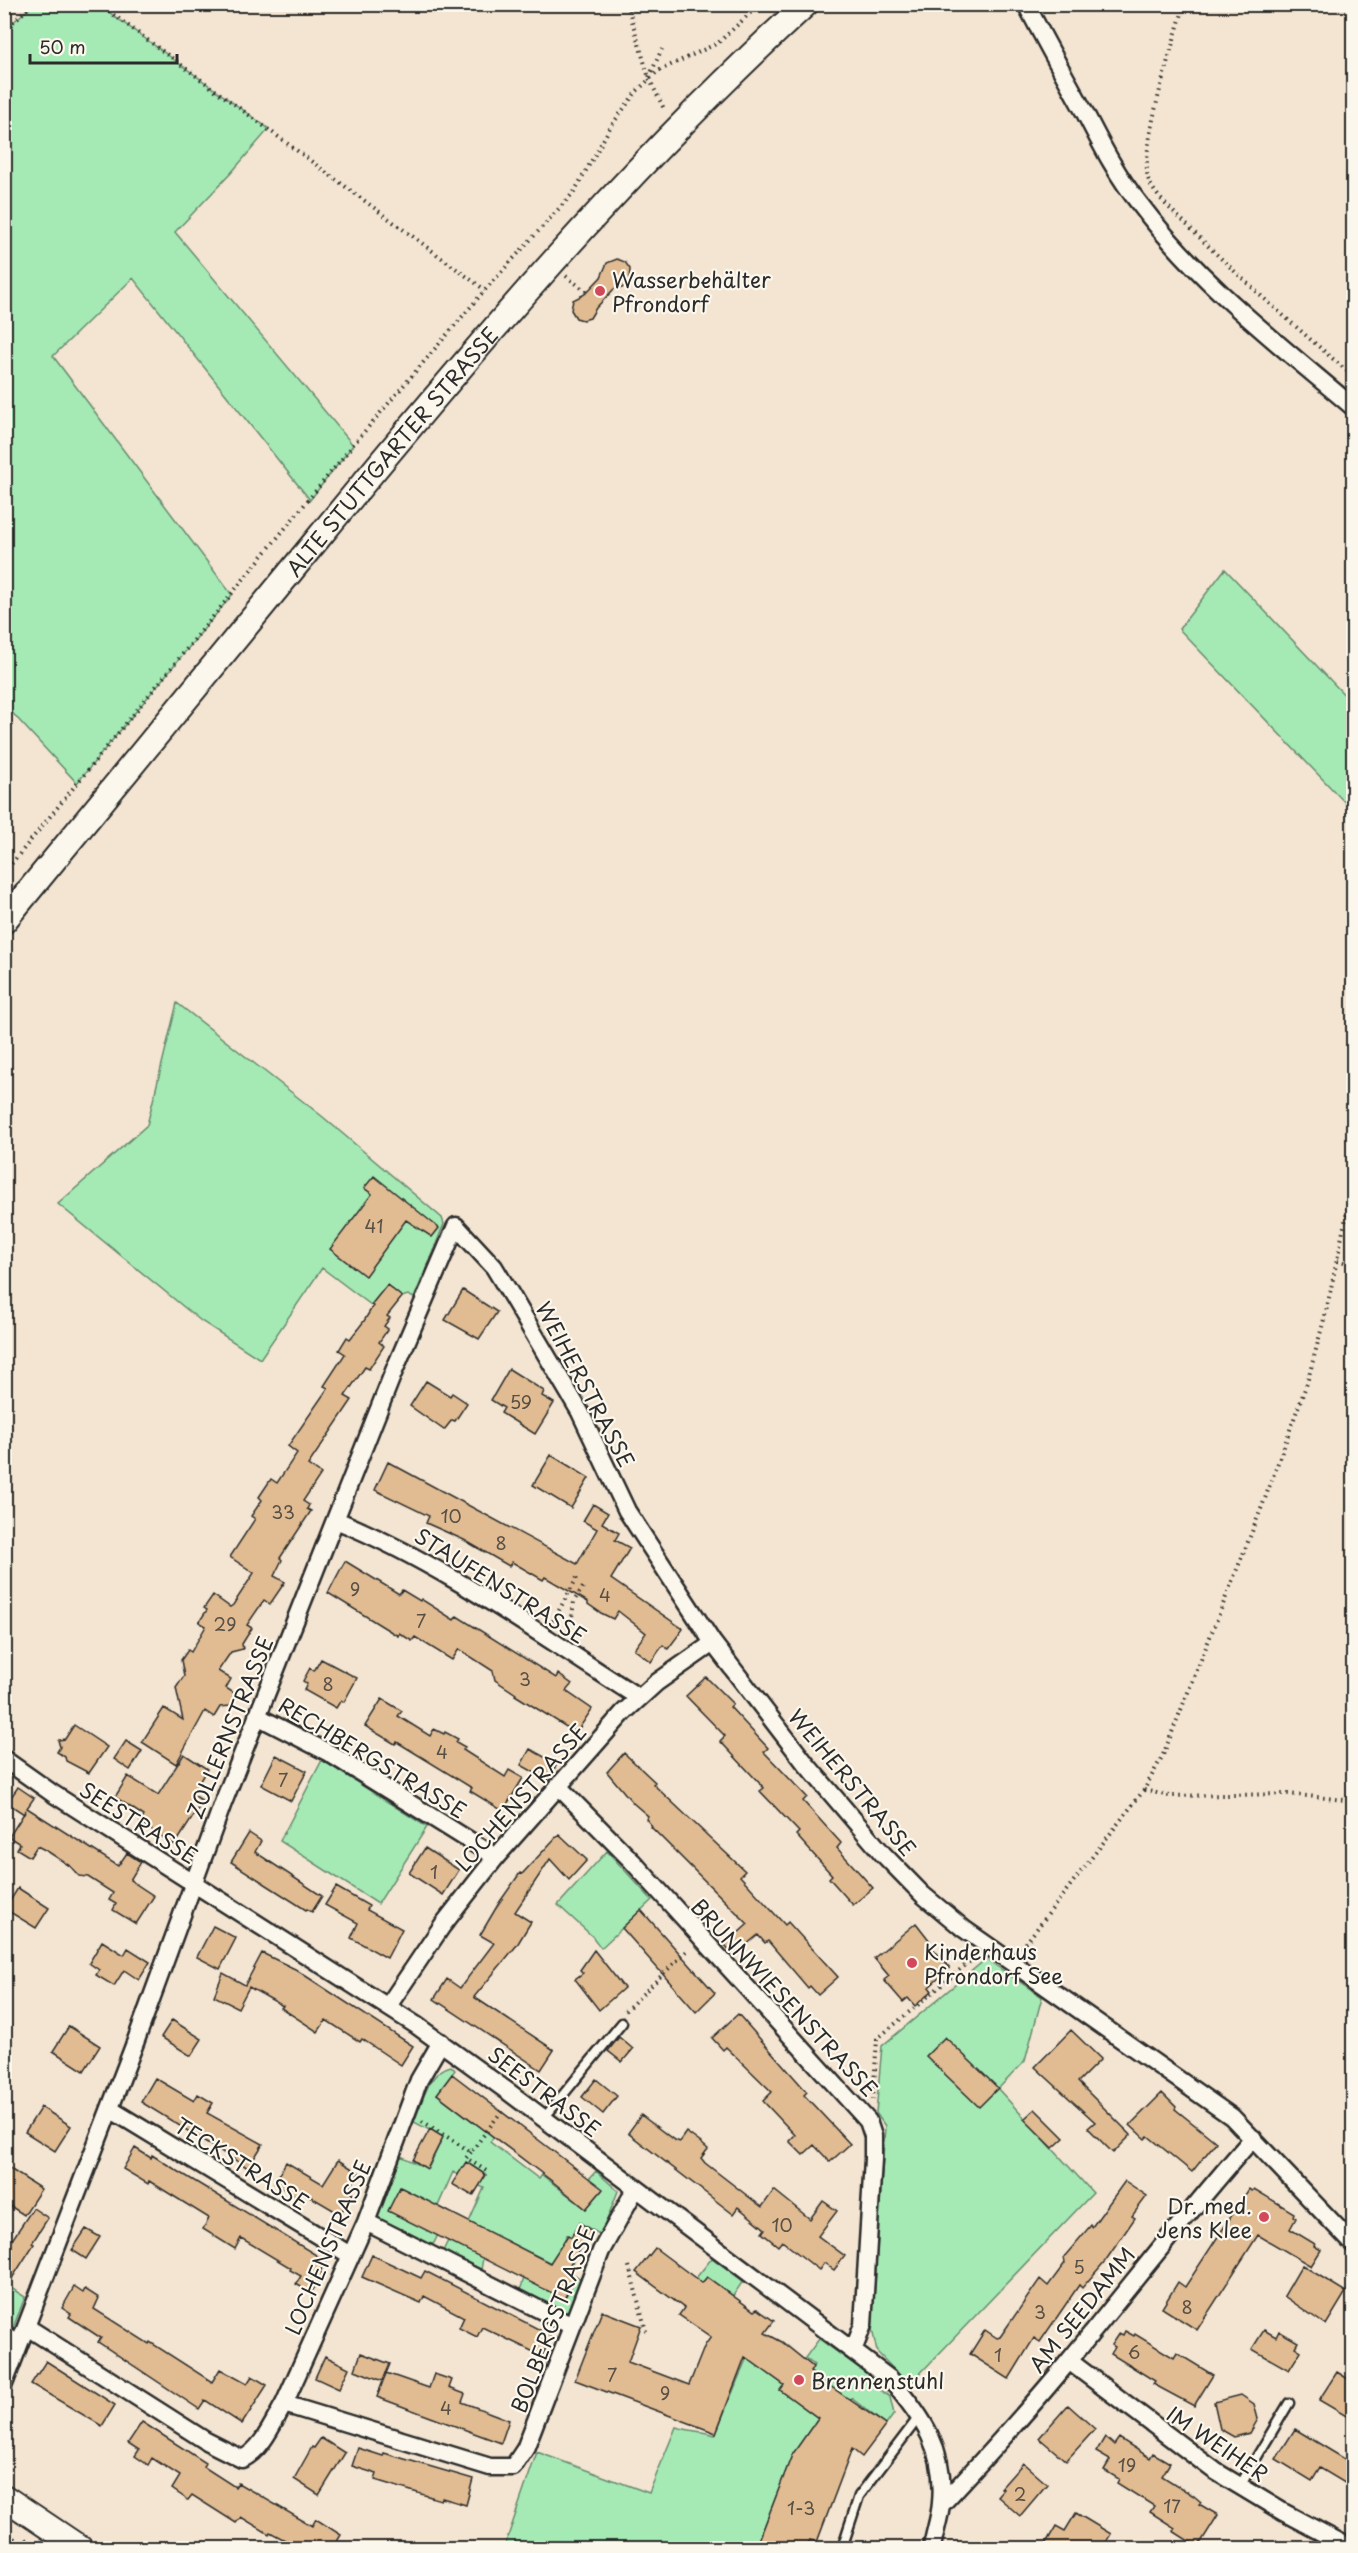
<svg xmlns="http://www.w3.org/2000/svg" width="1358" height="2553" font-family="'Playpen Sans',sans-serif">
<style>
.green{fill:#a5eab5;stroke:#688a70;stroke-width:1.5}
.building{fill:#e1bc92;stroke:#2b2b2b;stroke-width:1.5}
.lines{fill:none;stroke-linecap:round;stroke-linejoin:round}
.lane-casing{stroke:#2b2b2b;stroke-width:13}
.street-casing{stroke:#2b2b2b;stroke-width:21}
.secondary-casing{stroke:#2b2b2b;stroke-width:28}
.path{stroke:#2b2b2b;stroke-width:4;stroke-dasharray:1.5 4.5;stroke-linecap:butt}
.lane{stroke:#fbf7ec;stroke-width:8}
.street{stroke:#fbf7ec;stroke-width:16}
.secondary{stroke:#fbf7ec;stroke-width:24}
.poi-dot{fill:#d1495b;stroke:#fbf7ec;stroke-width:2}
.labels{text-anchor:middle;dominant-baseline:central;stroke-width:4.5;stroke-linejoin:round;paint-order:stroke}
.number-label{font-size:18px;fill:#584f45}
.poi-label{font-size:21px;fill:#2b2b2b;stroke:#fbf7ec;text-anchor:start}
.street-label{font-size:21px;fill:#2b2b2b;stroke:#fbf7ec}
</style>
<rect width="100%" height="100%" fill="#f3e5d1"/>
<filter id="ink" filterUnits="userSpaceOnUse"><feTurbulence type="fractalNoise" baseFrequency=".0167" numOctaves="2"/><feDisplacementMap in="SourceGraphic" scale="12" xChannelSelector="R" yChannelSelector="G"/><feConvolveMatrix kernelMatrix="1 2 1 2 8 2 1 2 1" color-interpolation-filters="sRGB"/></filter>
<g filter="url(#ink)">
<path class="green" d="M33 5H99L269 129 231 173 175 232 353 445 310 500 133 278 53 356 232 595 77 783 5 705 4 399 10 394 4 386V30Z
M1225 569 1353 704V811L1179 629Z
M177 1003 323 1117 442 1218 444 1224 414 1298 408 1295 402 1297 387 1285 371 1305 322 1268 260 1359 201 1321 58 1204 147 1125Z
M322 1760 427 1827 378 1904 280 1841Z
M607 1851 652 1900 601 1948 592 1936 558 1905Z
M986 1959 1042 1997 1025 2061 998 2089 1093 2193 909 2385 877 2352 872 2329 885 2126 876 2113 882 2046Z
M451 2066 455 2070 437 2094 475 2123 503 2124 490 2142 539 2179 542 2175 586 2209 602 2190 589 2179 596 2171 618 2191 601 2235 580 2223 571 2237 567 2235 559 2250 573 2259 571 2273 531 2253 519 2276 495 2264 506 2241 469 2222 484 2188 453 2172 438 2206 449 2212 434 2243 429 2246 376 2222 401 2156 428 2169 443 2137 414 2122C422 2103 428 2071 451 2066Z
M459 2218 483 2258 480 2276 443 2254 444 2249Z
M712 2258 743 2281 733 2296 707 2277 702 2283 696 2278Z
M576 2276 585 2281 571 2312 567 2315 519 2294 524 2278 564 2299Z
M8 2286 25 2297 13 2328 5 2323 4 2289Z
M819 2339 873 2378 870 2383 890 2397 894 2414 886 2425 851 2398 848 2401 810 2372 814 2365 805 2358Z
M747 2357 784 2385 781 2390 818 2418 792 2455 756 2548H504L537 2452 649 2493 676 2427C689 2431 702 2431 715 2435Z"/>
<path class="building" d="M617 259 625 262 630 269 629 282 622 288 614 289 596 308 590 318 583 320 576 318 571 310 573 300 585 294 601 277 607 263Z
M374 1176 439 1228 432 1237 406 1220 365 1276 330 1249 372 1194 364 1188Z
M387 1285 402 1297 387 1316 390 1318 384 1326 388 1329 379 1342 384 1346 369 1369 365 1367 345 1396 352 1400 308 1465 321 1474 303 1501 309 1505 307 1509 311 1511 280 1558 282 1560 274 1576 285 1582 270 1604 264 1600 247 1625 252 1628 242 1644 243 1649 231 1652 218 1671 231 1679 226 1688 237 1695 230 1706 220 1707 214 1717 205 1711 176 1764 142 1742 164 1708 183 1720 176 1688 184 1676 181 1660 188 1650 191 1652 206 1626 199 1622 207 1610 204 1608 213 1595 230 1607 233 1605 254 1573 230 1557 255 1519 251 1516 262 1500 259 1497 271 1479 277 1483 297 1453 288 1446 328 1388 324 1386 345 1354 339 1350 347 1337 350 1339 364 1321 373 1306 371 1305Z
M463 1290 497 1312 479 1339 445 1320Z
M509 1369 544 1391 542 1396 554 1403 535 1434 501 1413 504 1408 491 1400Z
M426 1381 450 1396 452 1393 467 1403 455 1421 452 1420 444 1430 410 1406Z
M551 1455 589 1478 571 1508 533 1485Z
M388 1462 577 1564 597 1529 583 1521 593 1504 608 1513 602 1523 619 1533 615 1540 630 1548 611 1579 683 1629 668 1649 663 1645 651 1662 634 1649 646 1633 618 1611 613 1619 601 1613 588 1604V1602L545 1577 543 1580 512 1562 509 1566 464 1540 426 1523 429 1516 375 1490Z
M345 1561 399 1594 402 1590 420 1601 421 1599 454 1620 457 1616 556 1678 558 1674 572 1684 566 1691 592 1709 576 1733 515 1695 516 1694 495 1680 493 1671 459 1649 452 1660 415 1637 412 1641 399 1633 398 1636 328 1593Z
M321 1659 357 1678 344 1702 341 1700 336 1708 304 1690 307 1684 303 1681 310 1668 314 1671Z
M706 1677 733 1704 730 1707 768 1748 764 1752 807 1797 803 1801 841 1843 837 1848 873 1888 853 1905 829 1878 832 1875 796 1835 799 1832 760 1791 764 1788 720 1741 725 1736 686 1696Z
M382 1699 402 1711 398 1716 430 1736 434 1729 444 1734 445 1732 458 1739 456 1742 465 1747 463 1750 505 1777 509 1770 523 1778 503 1811 470 1791 472 1788 397 1742 395 1744 365 1726Z
M74 1725 107 1747 89 1773 66 1761 65 1757 57 1752 60 1747 58 1740 65 1739Z
M126 1741 142 1751 130 1770 114 1759Z
M530 1749 557 1764 548 1780 521 1765Z
M624 1753 655 1782 653 1784 745 1871 740 1876 785 1925 788 1922 838 1977 818 1995 810 1986 808 1988 768 1941 765 1943 758 1935 734 1955 725 1945 748 1924 651 1827 652 1826 646 1819 648 1816 633 1803 607 1772Z
M184 1754 207 1769 192 1794 203 1801 175 1845 140 1823 144 1816 115 1797 128 1776 158 1795Z
M276 1755 307 1771 291 1801 261 1785Z
M18 1787 34 1798 27 1808 118 1866 127 1853 141 1862 130 1880 154 1896 136 1924 113 1910 116 1904 109 1900 113 1893 88 1877 79 1876 70 1866 47 1851 37 1846 30 1857 17 1849 20 1844 9 1837 26 1810 24 1814 7 1803Z
M249 1833 261 1841 255 1852 322 1896 312 1912 307 1909 306 1910 231 1862Z
M559 1834 587 1860 569 1880 550 1859 515 1912 531 1922 517 1945 474 1997 554 2050 541 2070 434 1999 447 1979 460 1988 494 1943 480 1935 499 1903 520 1873 522 1874Z
M425 1848 459 1870 443 1895 409 1873Z
M336 1887 369 1906 367 1910 402 1929 387 1958 351 1938 358 1923 325 1905Z
M18 1888 49 1908 36 1928 5 1909Z
M641 1910 715 1993 696 2012 622 1928Z
M916 1923 930 1941 928 1943 950 1968 929 1987 932 1991 915 2006 908 1998 903 2002 884 1980 889 1976 874 1958Z
M213 1926 236 1938 220 1969 197 1957Z
M102 1941 124 1955 128 1948 150 1962 139 1980 124 1970 114 1986 96 1975 99 1970 89 1963Z
M594 1950 624 1988 599 2010 575 1979 583 1973 580 1970Z
M262 1953 295 1969 413 2046 401 2065 362 2039 360 2042 326 2020 318 2032 281 2008 283 2006 249 1987 238 2008 214 1996 223 1973 245 1985Z
M738 2014 807 2092 804 2095 850 2144 830 2162 814 2145 803 2155 789 2141 795 2135 763 2101 772 2092 726 2047 723 2050 712 2038Z
M172 2020 202 2039 191 2056 161 2037Z
M69 2026 100 2046 84 2071 53 2051Z
M1071 2030 1101 2059 1078 2082 1131 2135 1113 2153 1088 2128 1095 2122 1035 2067Z
M619 2037 633 2049 622 2062 608 2051Z
M945 2037 998 2088 979 2107 926 2056Z
M452 2074 603 2189 586 2209 553 2182 437 2094Z
M155 2078 194 2101 198 2094 213 2103 207 2113 263 2144 248 2168 141 2102Z
M596 2079 617 2096 603 2114 582 2097Z
M1162 2093 1176 2107 1175 2109 1216 2142 1192 2172 1148 2136 1145 2139 1130 2125Z
M41 2107 71 2126 55 2151 25 2132Z
M1035 2109 1064 2138 1053 2148 1024 2119Z
M641 2115 674 2140 679 2142 686 2132 701 2143 708 2149 701 2158 705 2163 762 2207 774 2190 810 2219 823 2201 837 2211 818 2236 845 2256 834 2270 824 2263 819 2270 782 2241 778 2246 762 2233 765 2229 738 2207 733 2214 628 2133Z
M430 2129 443 2137 427 2169 413 2160Z
M135 2148 151 2158 152 2155 163 2162 326 2261 320 2272 323 2274 311 2293 296 2284 301 2276 290 2270 291 2268 241 2238 235 2249 203 2229 209 2218 149 2181 148 2184 123 2169Z
M338 2160 359 2173 348 2191 353 2194 340 2214 301 2191 297 2197 274 2183 286 2162 323 2184Z
M466 2162 486 2175 473 2196 452 2184Z
M4 2165 41 2189 24 2215 4 2202Z
M1125 2181 1147 2196 1132 2216 1135 2218 1106 2260 1082 2288 1079 2285 1040 2342 1034 2338 1009 2379 970 2354 985 2330 997 2338 1000 2337 1040 2279 1048 2286 1065 2263 1064 2257 1091 2225 1092 2227Z
M400 2187 550 2263 568 2235 571 2237 580 2223 593 2232 585 2246 577 2242 582 2245 566 2271 576 2276 564 2299 388 2211Z
M1249 2189 1252 2191 1254 2189 1294 2213 1293 2216 1296 2218 1290 2229 1315 2244 1314 2246 1321 2250 1311 2266 1258 2235 1197 2330 1162 2308 1178 2282 1185 2287Z
M33 2208 48 2218 32 2243 34 2244 4 2291V2252Z
M86 2229 100 2237 86 2259 72 2250Z
M655 2248 702 2283 707 2277 754 2311 757 2309 774 2321 765 2333 782 2342 813 2367 810 2372 886 2425 862 2457 852 2449 817 2542 810 2540 806 2548H756L792 2455 818 2418 780 2390 784 2385 745 2357 716 2433 575 2380 602 2311 641 2326 628 2362 689 2385 705 2345 711 2337 679 2315 684 2308 636 2272Z
M372 2255 421 2278 425 2271 552 2336 542 2356 482 2327 477 2337 459 2328 464 2317 424 2296 421 2303 362 2277Z
M1302 2265 1346 2292 1326 2325 1284 2296Z
M74 2287 83 2293 85 2289 99 2298 94 2309 149 2344 150 2342 212 2382 220 2369 247 2384 252 2376 267 2385 242 2424 205 2400 199 2409 98 2342 101 2338 69 2317 71 2314 62 2308Z
M1264 2330 1276 2337 1279 2331 1298 2342 1295 2347 1301 2351 1289 2370 1252 2349Z
M1125 2331 1134 2336 1135 2334 1174 2358 1177 2353 1213 2375 1194 2406 1153 2384 1155 2381 1111 2354 1115 2347 1111 2345 1119 2333 1123 2335Z
M361 2353 390 2364 383 2381 355 2370Z
M325 2356 349 2368 339 2389 315 2378Z
M46 2361 115 2405 102 2426 31 2384Z
M1337 2372 1353 2382V2420L1319 2400Z
M386 2373 429 2388 434 2374 452 2380 449 2388 465 2394 462 2402 509 2420 501 2443 377 2397Z
M1241 2395 1254 2404 1258 2419 1250 2433 1234 2437 1220 2429 1214 2402Z
M1068 2405 1095 2429 1066 2461 1039 2438Z
M142 2422 206 2463 204 2467 235 2487 238 2483 312 2526 316 2519 341 2535 333 2548H300L270 2532 269 2534 241 2517 236 2523 192 2495 188 2500 172 2489 180 2476 152 2458 148 2465 135 2456 139 2450 128 2443Z
M1295 2429 1353 2464V2488L1320 2468 1312 2481 1276 2459Z
M1105 2437 1114 2445 1119 2438 1150 2458 1153 2453 1170 2463 1162 2476 1194 2496 1201 2502 1199 2504 1218 2515 1198 2547 1173 2531 1175 2528 1150 2512 1154 2506 1117 2483 1119 2479 1104 2470 1110 2460 1096 2452Z
M321 2438 345 2453 319 2495 294 2479 312 2447 314 2448Z
M358 2448 383 2456 384 2453 473 2479 466 2505 442 2498 441 2500 375 2480 377 2474 352 2466Z
M1023 2463 1047 2484 1020 2516 997 2496 1003 2489 1001 2488Z
M1076 2513 1111 2534 1102 2548H1043L1056 2526 1065 2531Z"/>
<g class="lines">
<g class="lane-casing">
<path id="lane" d="M544 2118 622 2023
M4 2330 21 2341
M1239 2487 1289 2403
M842 2548 859 2496 919 2417"/>
</g>
<g class="street-casing">
<path id="street" d="M1026 4C1045 41 1065 77 1085 113 1101 144 1117 176 1139 203 1198 282 1279 344 1354 408
M336 1520C444 1564 540 1635 638 1697
M257 1716 329 1753 496 1857
M4 1759 52 1793 416 2025 510 2093 890 2379C923 2417 946 2450 941 2503 940 2518 934 2533 932 2548
M558 1786 632 1861 868 2121 873 2136V2159L865 2292 863 2325 853 2351
M388 2006 442 1926 496 1857 623 1713 656 1683 713 1643
M110 2109 350 2255
M366 2222 572 2326
M27 2327 206 2441 242 2459C262 2450 273 2423 284 2404L490 2467H513L525 2449 601 2251 636 2188
M1069 2361 1215 2471 1283 2512 1351 2548
M4 2384 135 2043 223 1803 394 1371 456 1226 494 1267 511 1295 580 1412 627 1511 713 1643 806 1764 883 1854 923 1895 964 1929 1232 2117 1354 2245
M284 2404 366 2222 419 2080 441 2042
M941 2505C985 2458 1028 2411 1068 2362 1130 2287 1188 2211 1253 2138"/>
</g>
<g class="secondary-casing">
<g id="secondary">
<path id="s1" d="M4 921C107 794 211 668 315 542 469 354 626 169 806 4"/>
<path d="M4 2497 80 2548"/>
</g>
</g>
<path class="path" d="M99 4 485 290
M627 4 649 78 665 111
M1185 4C1174 38 1140 147 1148 178 1153 195 1173 211 1185 223 1239 278 1296 327 1354 377
M4 30 33 4
M649 77 662 49
M566 276 587 292
M4 873 353 445 485 290 574 192 611 126 636 92 658 71 718 43 760 4
M1337 1260 1354 1265
M553 1621 578 1576
M567 1633 571 1625 574 1601 585 1584
M1144 1790 1169 1796 1288 1794 1354 1801
M1022 1948 1144 1790 1163 1755 1263 1504 1307 1383 1326 1312 1354 1179
M625 2011 689 1949
M873 2100 877 2039 974 1958
M422 2121 471 2152 504 2108
M471 2152 466 2158 488 2172
M629 2266 646 2331
M4 2531 27 2548
M25 2539 36 2548"/>
<use href="#lane" class="lane"/>
<use href="#street" class="street"/>
<use href="#secondary" class="secondary"/>
</g>
</g>
<g class="poi-dot">
<circle cx="600" cy="291" r="6"/>
<circle cx="912" cy="1963" r="6"/>
<circle cx="1264" cy="2217" r="6"/>
<circle cx="799" cy="2380" r="6"/>
</g>
<g class="labels">
<g class="number-label">
<text x="374" y="1225">41</text>
<text x="521" y="1401">59</text>
<text x="283" y="1511">33</text>
<text x="451" y="1515">10</text>
<text x="501" y="1542">8</text>
<text x="355" y="1588">9</text>
<text x="605" y="1594">4</text>
<text x="421" y="1620">7</text>
<text x="225" y="1623">29</text>
<text x="525" y="1678">3</text>
<text x="328" y="1683">8</text>
<text x="442" y="1751">4</text>
<text x="283" y="1779">7</text>
<text x="434" y="1871">1</text>
<text x="782" y="2224">10</text>
<text x="1079" y="2266">5</text>
<text x="1187" y="2306">8</text>
<text x="1040" y="2311">3</text>
<text x="1134" y="2351">6</text>
<text x="998" y="2354">1</text>
<text x="612" y="2374">7</text>
<text x="665" y="2392">9</text>
<text x="446" y="2407">4</text>
<text x="1127" y="2464">19</text>
<text x="1020" y="2493">2</text>
<text x="1172" y="2505">17</text>
<text x="801" y="2507">1-3</text>
</g>
<g class="poi-label">
<text x="612" y="279">Wasserbehälter<tspan x="612" dy="24">Pfrondorf</tspan></text>
<text x="924" y="1951">Kinderhaus<tspan x="924" dy="24">Pfrondorf See</tspan></text>
<text x="1252" y="2205" text-anchor="end">Dr. med.<tspan x="1252" dy="24">Jens Klee</tspan></text>
<text x="811" y="2380">Brennenstuhl</text>
</g>
<g class="street-label">
<text stroke="none"><textPath href="#s1" startOffset="609">ALTE STUTTGARTER STRASSE</textPath></text>
<text transform="translate(586 1384) rotate(62)">WEIHERSTRASSE</text>
<text transform="translate(501 1585) rotate(32)">STAUFENSTRASSE</text>
<text transform="translate(229 1727) rotate(-68)">ZOLLERNSTRASSE</text>
<text transform="translate(373 1757) rotate(31)">RECHBERGSTRASSE</text>
<text transform="translate(853 1782) rotate(50)">WEIHERSTRASSE</text>
<text transform="translate(520 1797) rotate(-49)">LOCHENSTRASSE</text>
<text transform="translate(139 1822) rotate(32)">SEESTRASSE</text>
<text transform="translate(785 1997) rotate(47)">BRUNNWIESENSTRASSE</text>
<text transform="translate(545 2091) rotate(37)">SEESTRASSE</text>
<text transform="translate(242 2163) rotate(32)">TECKSTRASSE</text>
<text transform="translate(327 2247) rotate(-67)">LOCHENSTRASSE</text>
<text transform="translate(1081 2309) rotate(-51)">AM SEEDAMM</text>
<text transform="translate(552 2319) rotate(-69)">BOLBERGSTRASSE</text>
<text transform="translate(1218 2443) rotate(34)">IM WEIHER</text>
</g>
</g>
<rect width="1358" height="2553" fill="none" stroke="#fbf7ec" stroke-width="24"/>
<rect x="12" y="12" width="1334" height="2529" fill="none" stroke="#2b2b2b" stroke-width="2" filter="url(#ink)"/>
<path d="M30 54v9h147v-9" fill="none" stroke="#2b2b2b" stroke-width="3"/>
<text x="39" y="54" font-size="18" fill="#2b2b2b" stroke="#fbf7ec" stroke-width="4.5" paint-order="stroke">50 m</text>
</svg>
